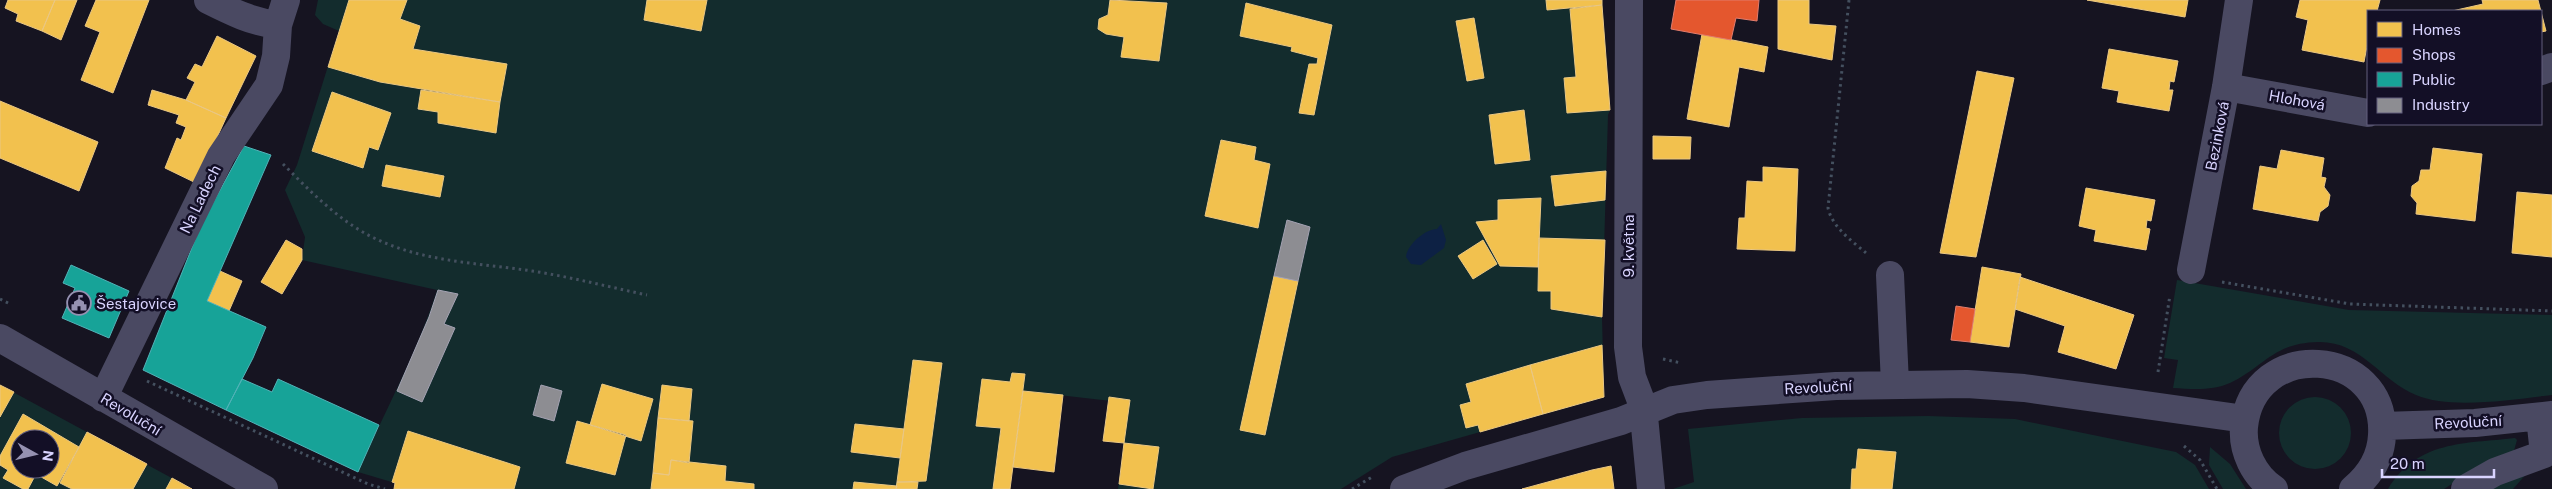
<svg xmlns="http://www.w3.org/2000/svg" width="2552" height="489" font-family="'Public Sans',sans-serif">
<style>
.green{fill:#132c2d;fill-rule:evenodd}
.water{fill:#0d2144}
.homes{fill:#f2c14e;stroke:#eac783;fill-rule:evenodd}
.shops{fill:#e4572e;stroke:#e17c6d}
.public{fill:#17a398;stroke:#51b2b7}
.industry{fill:#8d8d92;stroke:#a4a2b3}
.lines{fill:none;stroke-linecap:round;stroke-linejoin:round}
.path{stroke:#44505f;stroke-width:3;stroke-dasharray:2.5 4;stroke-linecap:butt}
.minor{stroke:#4a4962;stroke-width:28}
.labels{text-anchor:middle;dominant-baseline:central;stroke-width:5;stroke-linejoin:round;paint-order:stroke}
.street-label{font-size:15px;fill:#d9d4ff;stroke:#130f26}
.poi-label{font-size:15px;fill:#d9d4ff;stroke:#130f26;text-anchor:start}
</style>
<rect width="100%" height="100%" fill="#161421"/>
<path class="green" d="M318 0H1602L1610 110 1608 115 1602 317 1604 397 1392 457 1341 489H1118L1129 403 1023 391 1010 489H394L395 483 358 472C385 411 417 353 437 290L302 260 305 237 285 190 297 165 339 31 323 24 315 15Z
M2177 280 2349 310 2552 315V395C2514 399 2451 410 2416 395 2380 380 2361 341 2318 342 2273 343 2264 367 2230 383 2212 391 2192 389 2173 388L2178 360 2164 358Z
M0 385 192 489H0ZM20 439H50V469H20Z
M2279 433a36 36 0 1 1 72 0a36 36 0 1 1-72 0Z
M1928 416 2015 419 2176 452 2195 465 2209 489H1673L1694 482 1688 429 1802 418Z
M2515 438 2517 440 2513 454 2458 480 2444 489H2388C2418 440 2464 444 2515 438Z
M2210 447 2230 464 2246 489H2223L2209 465Z
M2529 471 2513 489H2489Z"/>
<path class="water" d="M1441 224 1446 240 1444 248 1421 265 1411 264 1406 257C1407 245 1425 229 1437 229Z"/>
<path class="homes" d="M8 0H55L42 31 16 21 18 14 5 8Z
M55 0H77L61 40 42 31Z
M96 0H149L113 93 81 80 100 32 85 26Z
M349 0H407L400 19 420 26 413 49 507 64 500 102 380 82 328 67Z
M647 0H707L701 31 644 20Z
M1110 0 1167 3 1159 61 1121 57 1124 37 1106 34 1098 29 1099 19 1108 15Z
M1546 0H1602V5L1547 10Z
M1778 0H1809V24L1836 26 1832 60 1778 49Z
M2087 0H2188L2185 17Z
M2300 0H2380L2377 11H2368V41L2364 62 2302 50 2308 20 2296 17Z
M2482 0H2538L2546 31 2541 32V11H2452L2483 4Z
M1246 3 1332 25 1314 115 1299 113 1309 64H1317L1318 58 1291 51 1292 47 1240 36Z
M1602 5 1610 110 1567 113 1564 78 1576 77 1570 9Z
M1474 18 1484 78 1467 81 1456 21Z
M1702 34 1768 47 1764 72 1739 67 1729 127 1687 119Z
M217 36 256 56 226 118 186 100 195 82 187 78 195 64 202 67Z
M2109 49 2178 61 2174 82 2170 81 2169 90H2173L2169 111 2117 102 2119 91 2102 88Z
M1977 71 2014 78 1976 257 1940 253Z
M152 90 186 100 226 118 196 183 165 168 177 138 181 140 186 127 176 123 179 115 148 105Z
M421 90 500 102 496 133 438 123V112L418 109Z
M332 92 391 113 378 150 369 147 363 168 312 151Z
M0 101 98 142 79 191 0 158Z
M1524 110 1530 160 1495 164 1489 115Z
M1653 136 1691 137 1690 159H1653Z
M1221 140 1256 147 1254 160 1270 164 1258 228 1205 216Z
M2433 148 2482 154 2475 221 2416 214 2417 203 2411 196 2412 186 2419 181 2421 170H2430Z
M2281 150 2324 158 2321 177 2326 178 2324 187 2330 195 2328 206 2320 212 2318 221 2253 209 2260 166 2277 169Z
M386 165 444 176 440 197 382 186Z
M1763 167 1798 169 1795 251 1737 249 1739 218H1745L1747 181 1763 182Z
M1606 171 1605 200 1555 206 1551 176Z
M2086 188 2155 200 2151 221 2147 220 2146 228 2150 229 2146 250 2094 241 2096 230 2079 226Z
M2517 192 2552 195V257L2512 253Z
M1541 198 1538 267 1500 266 1476 222 1498 220V200Z
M1539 238 1605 240 1602 317 1551 309V291H1538Z
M286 240 302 249V260L282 294 261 282Z
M1483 240 1497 264 1473 279 1458 256Z
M1982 267 2021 274 2009 347 1970 342Z
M220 271 242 281 229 311 207 301Z
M1274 276 1298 281 1265 435 1240 430Z
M2020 277 2134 315 2116 369 2058 352 2065 326 2015 309Z
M1602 345 1604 397 1543 414 1530 365Z
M913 360 942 363 926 481 897 482Z
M1530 365 1543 414 1480 432 1478 425 1466 428 1460 405 1471 402 1466 384Z
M1012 373 1025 374 1010 489H993L1001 428 976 426 982 379 1010 382Z
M602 384 653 399 641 441 590 425Z
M0 385 14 392 0 417Z
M662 385 692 389 689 421 658 418Z
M1023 391 1063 395 1054 472 1013 467Z
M1109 397 1130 400 1124 443 1103 441Z
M23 414 79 447 57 486 36 474 28 489H23L3 478 8 470 0 465V456ZM20 439H50V469H20Z
M658 418 693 421 689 463 671 460 669 475 653 473Z
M577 421 626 435 615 475 566 463Z
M855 424 904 429 900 458 851 452Z
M408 431 520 467 514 489H394L395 483 392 482Z
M87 432 147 464 133 489H72L60 483Z
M1124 443 1159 447 1153 489 1119 484Z
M1858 449 1896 452 1892 489H1851L1852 469H1856Z
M671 460 726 466 725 481 754 484V489H651L653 473 669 475Z
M1611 466 1614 489H1522L1592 470Z
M172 478 192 489H166Z
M854 482 897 486 896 489H853Z
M897 482H918L917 489H896Z"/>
<path class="shops" d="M1676 0H1759L1757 21 1736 18 1731 40 1671 29Z
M1956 306 1975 309 1970 342 1951 340Z"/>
<path class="public" d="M244 146 271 155 207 301 266 327 253 358 226 410 143 370 201 225Z
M71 265 129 291 109 338 62 318 75 288 63 283Z
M242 379 272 392 278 379 379 425 358 472 226 410Z"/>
<path class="industry" d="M1287 220 1310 227 1298 281 1274 276Z
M438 290 458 294 444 324 455 328 422 402 397 391 429 317Z
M541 385 562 391 554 421 533 415Z"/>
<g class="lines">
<path class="path" d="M1849 0 1828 208C1832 227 1852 241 1866 253
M283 164C310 191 339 221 374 238 423 262 479 263 532 271 571 277 609 287 647 295
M2222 282 2350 304 2552 311
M0 299 10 304
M1663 359 1681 363
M2158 372 2170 295
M147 381 368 484 385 489
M2184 446 2200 460 2217 489
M1352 489 1372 477"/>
<path class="minor" d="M208 0C232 12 252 22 278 25
M1629 0 1628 347 1632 377 1643 406 1651 489
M2541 71 2552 67
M2226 87 2368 113
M2191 270 2226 87 2239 0
M1890 275 1895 384
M0 338 264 489
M103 398 221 156 269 85 276 56 278 25 286 0
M2383 426 2475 423 2552 415
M1404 489 1465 466 1621 421 1673 400 1707 395 1836 386 1967 384 2024 388 2245 419
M2274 489C2254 476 2242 451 2244 427 2253 337 2387 346 2382 435 2381 458 2370 475 2353 489
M2465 489 2495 472 2544 454 2540 417"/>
</g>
<defs>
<g id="civic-ring" transform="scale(1.25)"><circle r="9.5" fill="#130f26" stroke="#9591b1" stroke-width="1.5"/><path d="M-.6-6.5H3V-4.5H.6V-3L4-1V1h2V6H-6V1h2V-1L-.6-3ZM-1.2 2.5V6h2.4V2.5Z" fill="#9591b1"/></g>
</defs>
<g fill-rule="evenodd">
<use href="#civic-ring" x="79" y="303"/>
</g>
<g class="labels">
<g class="street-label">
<text transform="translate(2297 100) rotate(10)">Hlohová</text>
<text transform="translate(2217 136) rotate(-79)">Bezinková</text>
<text transform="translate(200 199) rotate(-64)">Na Ladech</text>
<text transform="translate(1628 246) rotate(-90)">9. května</text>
<text transform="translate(1818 387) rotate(-3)">Revoluční</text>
<text transform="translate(131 414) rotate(31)">Revoluční</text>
<text transform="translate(2468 422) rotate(-3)">Revoluční</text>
</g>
<g class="poi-label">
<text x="96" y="303">Šestajovice</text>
</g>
</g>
<rect x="2367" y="10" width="175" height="115" fill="#130f26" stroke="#625e7d"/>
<rect x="2377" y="22" width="25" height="15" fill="#f2c14e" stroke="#625e7d"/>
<text x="2412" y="35" font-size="15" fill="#d9d4ff">Homes</text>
<rect x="2377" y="48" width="25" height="15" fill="#e4572e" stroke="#625e7d"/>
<text x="2412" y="60" font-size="15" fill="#d9d4ff">Shops</text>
<rect x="2377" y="72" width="25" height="15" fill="#17a398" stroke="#625e7d"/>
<text x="2412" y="85" font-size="15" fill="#d9d4ff">Public</text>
<rect x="2377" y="98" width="25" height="15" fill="#8d8d92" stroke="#625e7d"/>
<text x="2412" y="110" font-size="15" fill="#d9d4ff">Industry</text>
<g transform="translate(35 454) rotate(98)"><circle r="24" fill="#130f26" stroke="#625e7d"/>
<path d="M0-4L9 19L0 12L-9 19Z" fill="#9591b1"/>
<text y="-8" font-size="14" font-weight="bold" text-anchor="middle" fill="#d9d4ff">N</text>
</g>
<path d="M2382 469v8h112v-8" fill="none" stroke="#d9d4ff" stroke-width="2.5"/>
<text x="2390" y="469" font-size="15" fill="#d9d4ff" stroke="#130f26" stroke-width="4" paint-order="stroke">20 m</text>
</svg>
